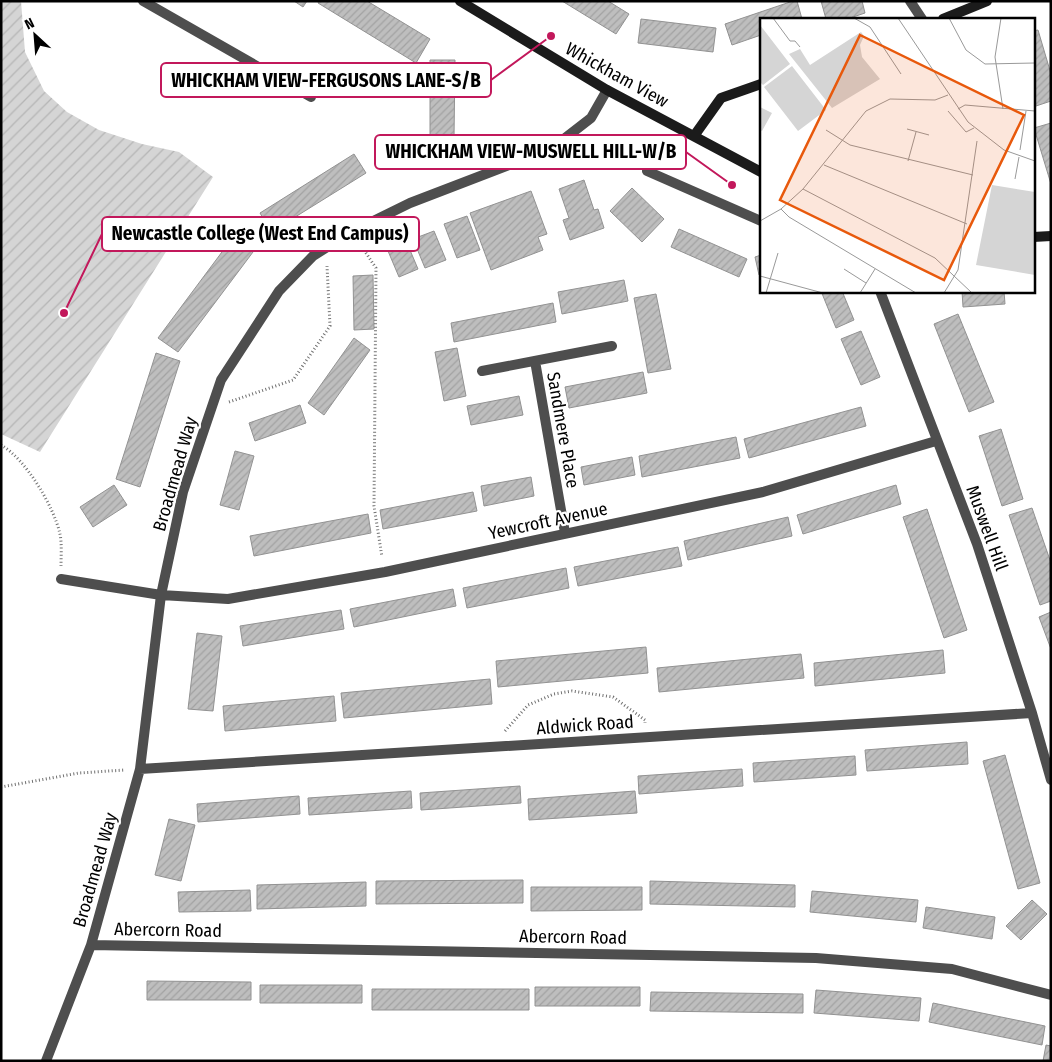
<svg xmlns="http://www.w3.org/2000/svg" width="1052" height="1062" font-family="'Fira Sans Condensed',sans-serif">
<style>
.garden{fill:url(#garden-furrows)}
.building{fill:url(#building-hatch);stroke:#929292}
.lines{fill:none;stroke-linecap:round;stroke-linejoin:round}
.path{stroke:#707070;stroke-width:3;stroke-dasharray:1 2.5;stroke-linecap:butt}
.lane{stroke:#4e4e4e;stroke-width:10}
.street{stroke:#4e4e4e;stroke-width:10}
.secondary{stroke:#1b1b1b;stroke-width:10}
.labels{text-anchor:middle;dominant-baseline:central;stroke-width:4.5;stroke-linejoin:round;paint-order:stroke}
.street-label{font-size:18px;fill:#000;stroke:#fff}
.inset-road{fill:none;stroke:#999;stroke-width:1}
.view{fill:#e8590c;fill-opacity:0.15;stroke:#e8590c;stroke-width:2.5}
.inset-edge{fill:none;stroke:#000;stroke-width:2.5}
.leader{fill:none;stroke:#c2185b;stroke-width:2}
.callout-dot{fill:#c2185b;stroke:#fff;stroke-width:2}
.callout{fill:#fff;stroke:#c2185b;stroke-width:2}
.callout-label{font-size:19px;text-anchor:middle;font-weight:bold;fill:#000}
</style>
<defs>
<pattern id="garden-furrows" width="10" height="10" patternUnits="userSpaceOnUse" patternTransform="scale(1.25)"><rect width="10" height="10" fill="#d5d5d5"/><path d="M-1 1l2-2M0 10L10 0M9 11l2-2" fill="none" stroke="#b5b5b5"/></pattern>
<pattern id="building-hatch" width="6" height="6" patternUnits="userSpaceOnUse" patternTransform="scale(1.25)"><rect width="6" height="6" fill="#bebebe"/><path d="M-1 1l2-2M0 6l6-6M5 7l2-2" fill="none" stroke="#a2a2a2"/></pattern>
</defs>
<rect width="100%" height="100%" fill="#fff"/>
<path class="garden" d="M1 1H21L25 52 44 91 67 112 99 130 142 144 179 152 213 177 40 452 1 434Z"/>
<path class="building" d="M294 1H307L303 7Z
M319 1H367L430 39 416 63 318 3Z
M562 1H608L629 14 616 34Z
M793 1H797L802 19H761V35L732 45 725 24Z
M821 1H862L865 13 847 19H826Z
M641 19 716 28 713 52 638 43Z
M1038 30 1051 74V101L1033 107V31Z
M430 60H455L454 138H430Z
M1051 123V184L1034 128Z
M354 154 366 173 271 232 260 213Z
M584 180 594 210 598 209 604 228 570 240 563 220 569 218 559 189Z
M632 188 664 219 642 242 610 211Z
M531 191 547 234 538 237 543 250 491 270 470 213Z
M467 216 480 250 457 258 444 224Z
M248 217 268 232 178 352 158 338Z
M679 229 747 259 739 277 671 247Z
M434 231 446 260 425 268 413 239Z
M407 243 418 269 399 277 388 251Z
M761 255V275H759L755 257Z
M373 275 374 329 354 330 353 276Z
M624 280 628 301 562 314 558 292Z
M821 291H842L854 320 836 328Z
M962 291H1004L1005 304 963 307Z
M656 294 671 369 648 373 634 298Z
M553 303 556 322 454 342 451 323Z
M958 314 994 402 969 412 934 324Z
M861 331 880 377 861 385 841 339Z
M354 338 370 350 324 415 308 403Z
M457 348 466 396 444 401 435 352Z
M156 353 180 361 140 487 116 479Z
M643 372 647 393 569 408 565 387Z
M519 396 523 415 471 425 467 406Z
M300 405 306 423 255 441 249 423Z
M861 407 866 426 749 458 744 439Z
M1001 429 1023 499 1002 506 979 436Z
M736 437 740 458 642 477 639 456Z
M235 451 254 456 239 510 220 505Z
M632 457 635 475 584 485 581 467Z
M531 477 534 496 484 506 481 486Z
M114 485 127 505 93 527 80 507Z
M896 485 901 504 803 534 797 515Z
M473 492 477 511 383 529 380 510Z
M1032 508 1051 563V601L1040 605 1009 515Z
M927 509 967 630 944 638 903 517Z
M368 514 371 533 254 556 250 536Z
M788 517 792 536 688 560 684 541Z
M678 547 682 566 578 586 574 567Z
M566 568 569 588 467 608 463 588Z
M453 589 456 606 354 627 350 609Z
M341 610 344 629 243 646 240 626Z
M1051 612V649L1039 617Z
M197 633 222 636 213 711 188 709Z
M646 647 648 673 498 687 496 661Z
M943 650 945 673 815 686 814 663Z
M801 654 804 678 659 692 657 668Z
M490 679 492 704 344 718 341 693Z
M334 696 336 721 225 731 223 706Z
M967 742 968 764 867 771 865 750Z
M1005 755 1040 883 1018 889 983 761Z
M855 756 856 775 754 782 753 763Z
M742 769 743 786 639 794 638 776Z
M520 786 521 803 421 810 420 793Z
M411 791 412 808 309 815 308 798Z
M635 791 637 813 529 820 528 799Z
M299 796 300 814 198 822 197 804Z
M169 819 195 825 181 881 155 875Z
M523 880V903L376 904V881Z
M650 881 795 885V907L650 904Z
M366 882V906L257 909V885Z
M531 887H642V910L531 911Z
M250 890 251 911 179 912 178 892Z
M812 891 918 900 916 922 810 912Z
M1032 900 1047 914 1021 940 1006 926Z
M926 907 995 917 992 939 923 928Z
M147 981 251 982V1000H147Z
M260 985H362V1003H260Z
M535 987H640V1006H535Z
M372 989H529V1010H372Z
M816 990 921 998 919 1021 814 1013Z
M651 992 803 994V1013L650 1011Z
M933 1003 1045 1026 1042 1045 929 1022Z
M1046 1045 1051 1046V1061H1043Z"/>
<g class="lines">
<path class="path" d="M360 244 376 268 374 506 382 557
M229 402 293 380 330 326 327 266
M1 445C26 459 54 507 60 534 62 544 61 556 61 566
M505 731 528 705 554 694 572 691 613 697 645 720V723
M1 787 79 773 125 770"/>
<path class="lane" d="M143 1 311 97
M647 171 761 221"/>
<path class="street" d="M910 1 922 19
M880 291 977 544 1032 713 1051 780
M535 361 565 533
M482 371 612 346
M61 579 161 595 228 599 385 572 763 492 936 441
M140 769 1032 713
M91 945 816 958 952 969 1051 995
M46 1061 91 945 140 769 161 595 183 492 221 380 279 291 313 256 351 232 410 203 551 149 591 118 607 90"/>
<path class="secondary" d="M460 1 607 90 761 172
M943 19 987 1
M694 136 721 98 761 84
M1033 237 1051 236"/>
</g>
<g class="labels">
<g class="street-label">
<text transform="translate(617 75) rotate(29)">Whickham View</text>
<text transform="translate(563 430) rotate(80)">Sandmere Place</text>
<text transform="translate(175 474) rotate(-74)">Broadmead Way</text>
<text transform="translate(548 521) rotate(-12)">Yewcroft Avenue</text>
<text transform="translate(987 528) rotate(70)">Muswell Hill</text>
<text transform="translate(585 725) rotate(-4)">Aldwick Road</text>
<text transform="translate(95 870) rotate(-74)">Broadmead Way</text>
<text transform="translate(168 930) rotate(1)">Abercorn Road</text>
<text transform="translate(573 937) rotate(1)">Abercorn Road</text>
</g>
</g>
<g transform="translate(760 18)">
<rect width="275" height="275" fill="#fff"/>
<path d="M101 14 104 18 100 27 102 39 120 61 72 90 29 36 40 31 50 47ZM232 167 275 174V257L216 247Z" fill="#d5d5d5"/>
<path d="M0 7 30 46 3 67 0 64ZM32 48 66 92 38 113 4 69ZM0 89 12 95 2 113 0 112Z" fill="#d5d5d5"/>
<path class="inset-road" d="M13 0 30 23H35L40 29M94 0 110 9 141 56M138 0 208 104 244 132 275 143M189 0 206 32 225 46 275 45M241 0 235 39 243 91M198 91 205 87 275 93M188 93 206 114 214 110M147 111 169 117M66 112 90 127 213 157M260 132 266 93M148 143 156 114M64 147 207 206M255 161 259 139M43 171 175 240 212 275M21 191 29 199 156 275M0 203 21 191 43 171 106 93 130 81 175 82 188 77M84 251 106 265M0 258 63 275M6 275 18 235M100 275 115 251M184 275 198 252 217 123"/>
<path class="view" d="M100 17 264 97 184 262 20 182Z"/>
<rect width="275" height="275" class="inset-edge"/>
</g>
<path class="leader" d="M551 36L491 80M732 185L686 152M64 313L102 234"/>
<g class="callout-dot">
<circle cx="551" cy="36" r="5"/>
<circle cx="732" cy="185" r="5"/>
<circle cx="64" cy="313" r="5"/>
</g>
<g class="callout">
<rect x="161" y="63" width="330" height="34" rx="5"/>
<rect x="375" y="135" width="311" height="34" rx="5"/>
<rect x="102" y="217" width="317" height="34" rx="5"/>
</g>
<g class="callout-label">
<text x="326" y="87">WHICKHAM VIEW-FERGUSONS LANE-S/B</text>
<text x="531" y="158">WHICKHAM VIEW-MUSWELL HILL-W/B</text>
<text x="260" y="240">Newcastle College (West End Campus)</text>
</g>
<rect width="1052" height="1062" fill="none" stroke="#000000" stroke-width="5"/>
<g transform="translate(35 35) rotate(334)" stroke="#ffffff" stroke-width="4" paint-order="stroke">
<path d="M0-4L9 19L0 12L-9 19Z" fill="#000000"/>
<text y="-8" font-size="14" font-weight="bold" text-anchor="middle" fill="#000000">N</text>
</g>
</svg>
